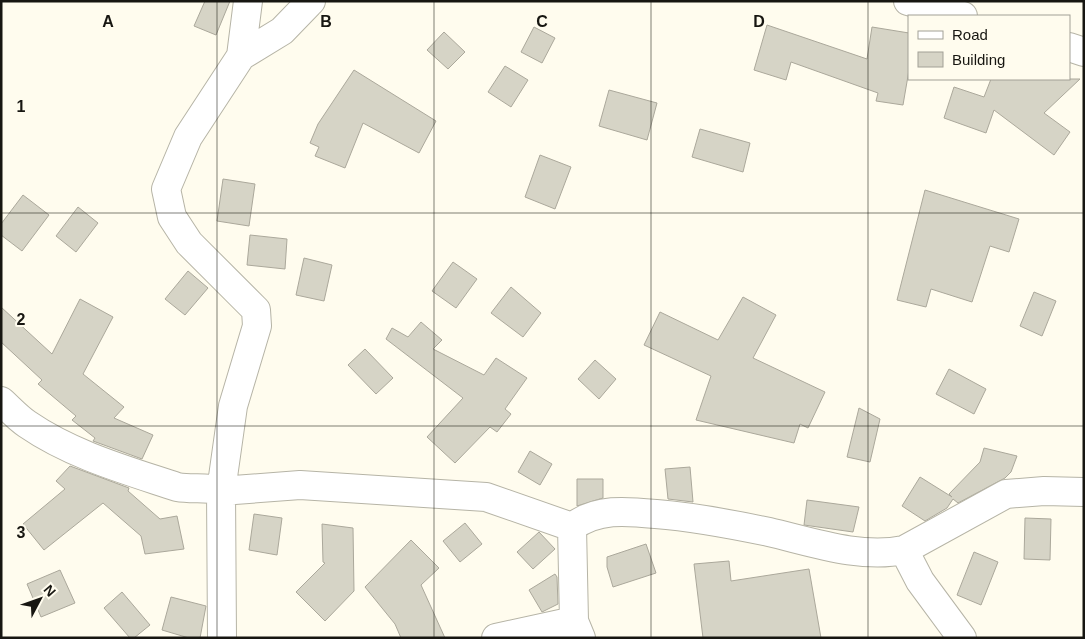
<svg xmlns="http://www.w3.org/2000/svg" width="1085" height="639" font-family="Arial,sans-serif">
<style>
.building{fill:#d6d4c6;stroke:#aba89b}
.lines{fill:none;stroke-linecap:round;stroke-linejoin:round}
.street-casing{stroke:#b6b4a6;stroke-width:30}
.street{stroke:#fff;stroke-width:28}
.grid{fill:none;stroke:#171611;stroke-width:1;stroke-opacity:0.55}
.grid-label{font-size:16px;text-anchor:middle;font-weight:bold;fill:#171611;stroke:#fffcee;stroke-width:4;stroke-linejoin:round;paint-order:stroke}
</style>
<rect width="100%" height="100%" fill="#fffcee"/>
<path class="building" d="M205 1H230L216 35 194 26Z
M767 25 867 59 872 27 909 33V70L903 105 876 101 878 93 791 62 786 80 754 70Z
M534 27 555 38 542 63 521 52Z
M444 32 465 52 448 69 427 50Z
M505 66 528 80 511 107 488 92Z
M354 70 436 121 419 153 363 123 345 168 315 156 319 147 310 143 318 124Z
M991 79H1080L1044 113 1070 132 1054 155 994 110 986 133 944 118 954 87 984 97Z
M609 90 657 103 647 140 599 126Z
M700 129 750 143 743 172 692 157Z
M540 155 571 167 555 209 525 197Z
M223 179 255 184 249 226 217 221Z
M925 190 1019 219 1009 252 990 246 972 302 931 289 926 307 897 300Z
M23 195 49 215 22 251 1 235V224Z
M78 207 98 223 76 252 56 236Z
M250 235 287 239 285 269 247 265Z
M304 258 332 265 324 301 296 295Z
M453 262 477 279 456 308 432 291Z
M188 271 208 288 185 315 165 299Z
M511 287 541 313 523 337 491 313Z
M1034 292 1056 301 1042 336 1020 326Z
M743 297 776 315 753 358 825 392 808 428 800 424 794 443 696 420 711 376 644 345 660 312 718 340Z
M80 299 113 317 83 374 124 407 114 418 153 435 142 459 93 441 95 438 72 420 76 416 38 384 42 380 1 342V307L52 354Z
M421 322 442 340 433 349 484 375 496 358 527 378 505 409 511 414 497 432 490 427 455 463 427 437 463 398 386 339 392 328 408 337Z
M365 349 393 378 376 394 348 365Z
M595 360 616 379 599 399 578 379Z
M949 369 986 389 974 414 936 394Z
M859 408 880 419 870 462 847 457Z
M984 448 1017 456 1011 472 1005 478 958 503 953 499 947 508 925 521 902 506 920 477 952 497 949 494 980 462Z
M530 451 552 464 540 485 518 472Z
M70 466 129 488 128 491 160 519 177 516 184 549 145 554 141 536 103 503 44 550 23 524 65 489 56 481Z
M690 467 693 502 668 499 665 469Z
M577 479H603V498L577 506Z
M807 500 859 507 853 532 804 525Z
M254 514 282 518 277 555 249 550Z
M1025 518 1051 519 1050 560 1024 559Z
M465 523 482 544 460 562 443 541Z
M322 524 353 528 354 591 325 621 296 592 325 563 323 562Z
M539 532 555 549 533 569 517 552Z
M411 540 439 568 421 585 445 638H401L395 624 365 587Z
M646 544 656 573 613 587 607 567V557Z
M974 552 998 562 981 605 957 595Z
M729 561 731 581 809 569 821 638H703L694 564Z
M60 570 75 603 41 617 27 584Z
M555 574 557 577 558 604 542 612 529 590Z
M122 592 150 625 134 638H130L104 608Z
M171 597 206 606 200 638H189L162 630Z"/>
<g class="lines">
<g class="street-casing">
<path id="street" d="M908 1 963 16
M1069 47 1084 52
M241 56 248 1
M1 401C10 409 18 418 27 424 72 455 126 470 177 487 194 490 204 486 221 491L233 406 257 326 256 310 189 243 172 217 166 189 188 137 241 56 282 31 311 1
M572 527 574 621 581 638
M904 550 920 581 962 638
M222 638 221 491 300 485 486 497 572 527C597 508 626 511 656 514 694 517 731 524 769 532 812 542 860 559 904 550L1006 494 1044 491 1084 492
M496 638 574 621"/>
</g>
<use href="#street" class="street"/>
</g>
<path class="grid" d="M217 1V638M434 1V638M651 1V638M868 1V638M1 213H1084M1 426H1084"/>
<g class="grid-label">
<text x="108" y="27">A</text>
<text x="326" y="27">B</text>
<text x="542" y="27">C</text>
<text x="759" y="27">D</text>
<text x="21" y="112">1</text>
<text x="21" y="325">2</text>
<text x="21" y="538">3</text>
</g>
<rect width="1085" height="639" fill="none" stroke="#171611" stroke-width="5"/>
<rect x="908" y="15" width="162" height="65" fill="#fffcee" stroke="#a2a096"/>
<rect x="918" y="31" width="25" height="8" fill="#ffffff" stroke="#a2a096"/>
<text x="952" y="40" font-size="15" fill="#171611">Road</text>
<rect x="918" y="52" width="25" height="15" fill="#d6d4c6" stroke="#a2a096"/>
<text x="952" y="65" font-size="15" fill="#171611">Building</text>
<g transform="translate(40 599) rotate(49)" stroke="#fffcee" stroke-width="4" paint-order="stroke">
<path d="M0-4L9 19L0 12L-9 19Z" fill="#171611"/>
<text y="-8" font-size="14" font-weight="bold" text-anchor="middle" fill="#171611">N</text>
</g>
</svg>
